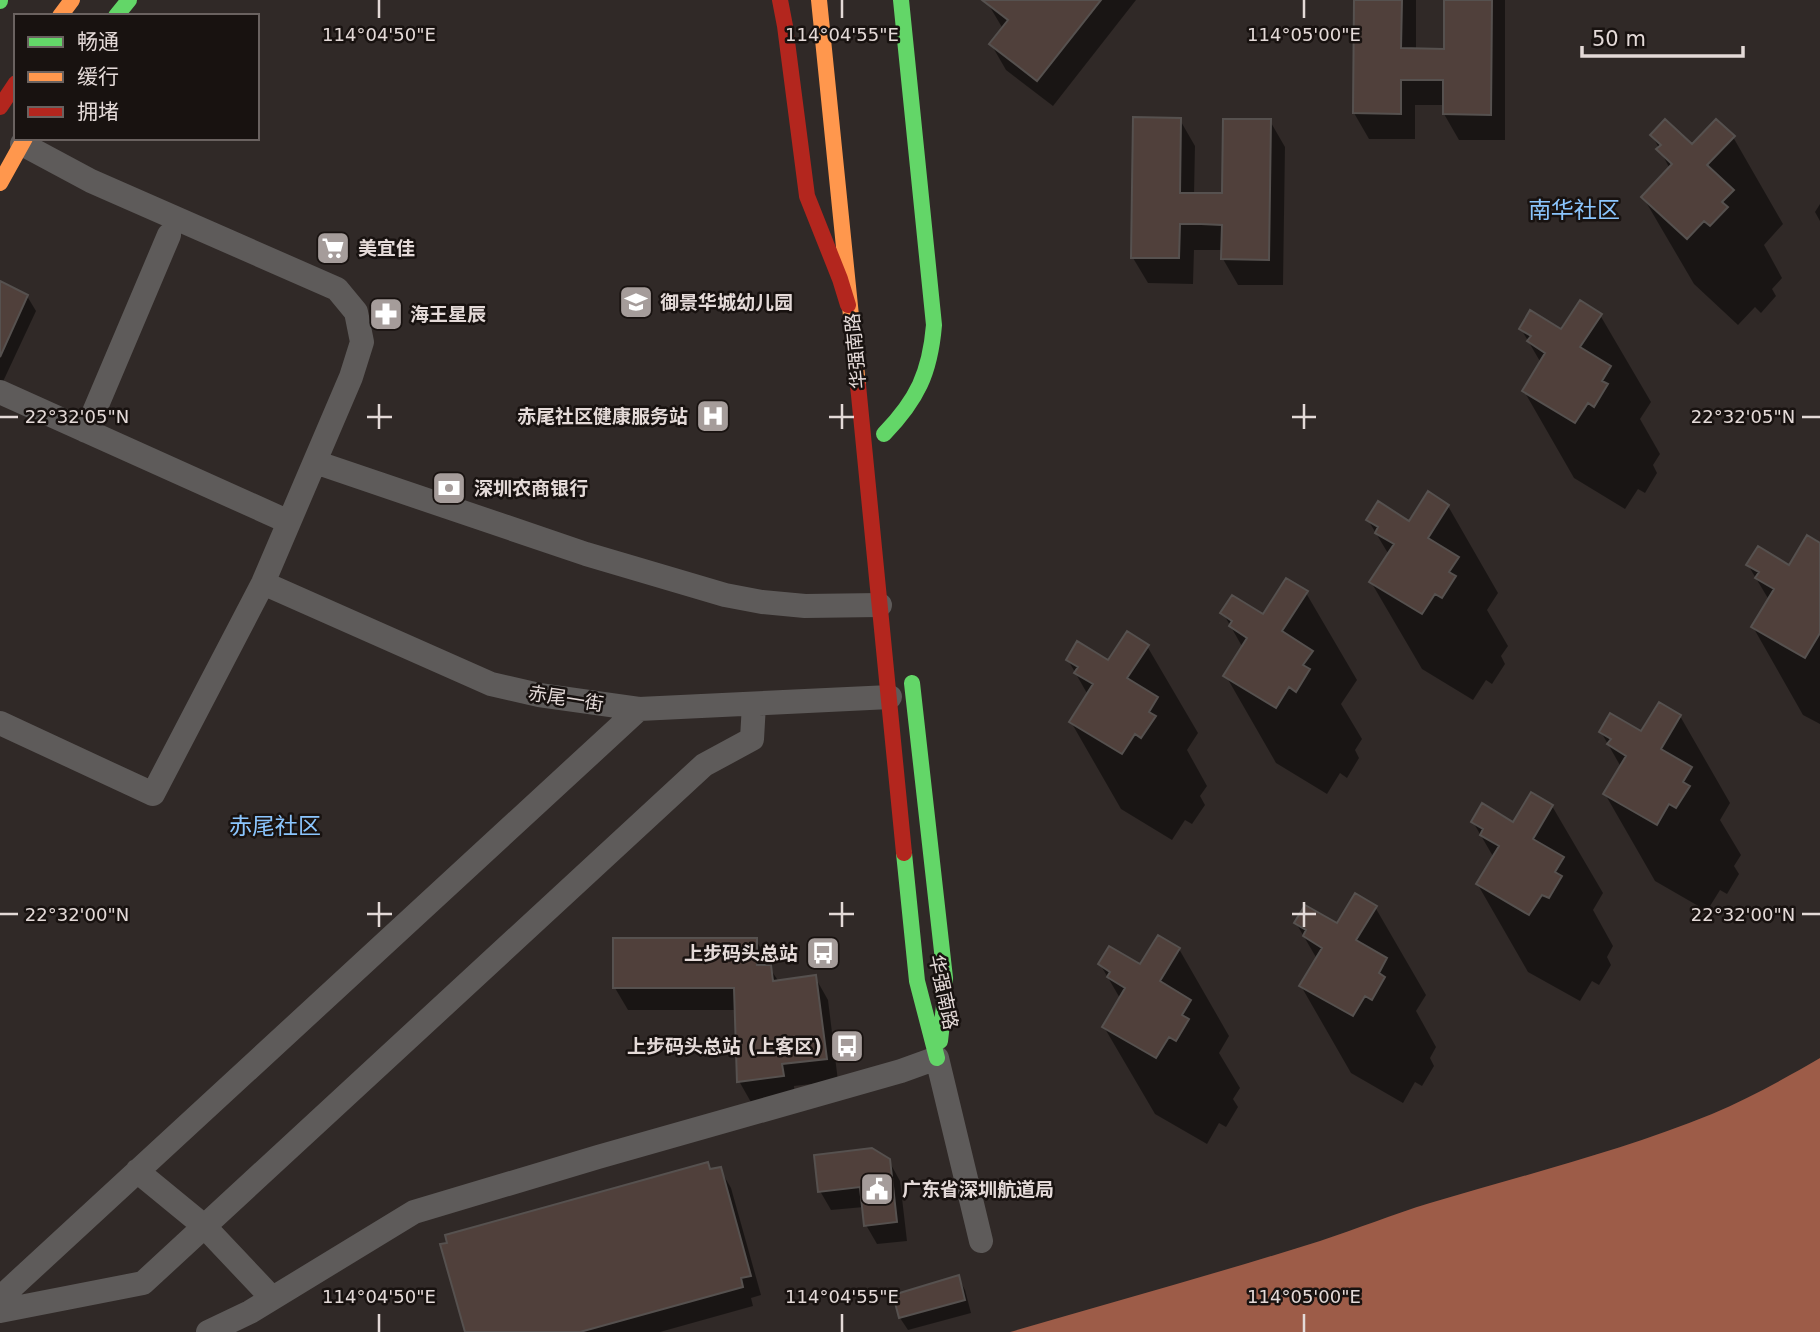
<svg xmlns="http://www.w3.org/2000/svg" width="1820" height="1332" font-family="'DejaVu Sans','Noto Sans SC',sans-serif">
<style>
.water{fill:#9d5c48}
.shadow{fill:#0007}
.building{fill:#50403b;stroke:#56514f;stroke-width:2}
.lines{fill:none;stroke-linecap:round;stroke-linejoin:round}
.street{stroke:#5e5b5a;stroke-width:24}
.fast{stroke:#63d668;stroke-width:16}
.slow{stroke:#ff974d;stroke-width:16}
.jam{stroke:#b3261e;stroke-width:16}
.ticks{fill:none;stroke:#e4dad8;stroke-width:2.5}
.labels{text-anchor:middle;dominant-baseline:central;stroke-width:5;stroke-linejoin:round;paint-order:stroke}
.poi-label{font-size:19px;font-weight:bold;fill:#e4dad8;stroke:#181210;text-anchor:start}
.street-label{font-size:19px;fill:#e4dad8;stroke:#181210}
.quarter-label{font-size:23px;fill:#8bc5fd;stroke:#181210}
.ticks-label{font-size:18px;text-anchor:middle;fill:#e4dad8;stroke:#181210;stroke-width:5;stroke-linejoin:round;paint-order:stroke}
</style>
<rect width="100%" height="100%" fill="#302927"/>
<path class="water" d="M1820 1058V1332H1010C1113 1302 1218 1273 1320 1241 1357 1229 1393 1214 1430 1203 1524 1175 1621 1151 1712 1114 1749 1098 1786 1078 1820 1058Z"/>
<path class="shadow" d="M988 0H1136L1053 106 1006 70 991 44 1003 29 987 2Z
M1356 0H1416V50L1445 51 1446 0H1505V140H1459L1444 114V105H1415V139H1369L1354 113Z
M1180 120 1195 146 1194 195H1224L1270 121 1285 147 1283 285H1238L1223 259V250H1194L1193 284 1148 283 1133 258Z
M1652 135 1692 147 1733 137 1783 224 1764 245 1782 278 1772 289 1776 296 1761 313 1755 307 1738 325 1694 284 1643 197 1670 169Z
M1820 204V221L1815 212Z
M0 283 27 296 36 311 0 388Z
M1600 315 1651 402 1640 419 1660 454 1653 465 1657 473 1645 493 1638 489 1625 509 1574 478 1524 391 1541 363 1521 329 1562 332Z
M1448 506 1498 593 1487 610 1508 646 1501 656 1505 664 1492 684 1486 680 1473 700 1422 669 1371 582 1389 555 1368 520 1409 523Z
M1820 545V724L1803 715 1753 627 1769 600 1748 565 1789 567Z
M1306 593 1357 680 1341 704 1362 739 1355 750 1359 758 1347 778 1340 773 1327 794 1276 763 1226 676 1243 648 1223 613 1264 617Z
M1147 646 1198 733 1187 750 1207 786 1200 796 1205 805 1192 824 1185 820 1172 840 1121 809 1071 722 1088 695 1068 660 1109 663Z
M1680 716 1730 803 1720 820 1741 855 1734 866 1739 874 1727 894 1720 890 1707 911 1655 881 1605 794 1621 767 1601 732 1642 734Z
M1552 806 1603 893 1593 910 1613 946 1607 957 1611 965 1599 985 1592 981 1580 1001 1528 972 1478 885 1494 858 1473 822 1514 825Z
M1375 907 1426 995 1416 1011 1436 1047 1430 1058 1434 1066 1422 1086 1415 1082 1403 1103 1351 1073 1301 986 1317 959 1296 923 1337 926Z
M756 940 769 963V967L779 982 815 977 828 1000 838 1081 794 1086 795 1098 752 1104 739 1081 736 1010H628L615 988Z
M1179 949 1229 1036 1219 1053 1240 1088 1233 1099 1238 1107 1226 1127 1219 1123 1207 1144 1155 1114 1104 1027 1121 1000 1100 964 1141 967Z
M889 1161 900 1181 907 1241 877 1244 866 1225 864 1207 831 1210 820 1191Z
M707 1164 711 1171 720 1169 731 1188 761 1295 751 1298 753 1306 660 1332H467Z
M958 1277 965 1290 971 1313 908 1330 900 1318Z"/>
<path class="building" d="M982 0H1101L1037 81 989 44 1008 20Z
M1354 0H1402L1401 48 1444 49V0H1492L1491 115 1443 114V80H1401V114L1353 113Z
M1133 117 1181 118 1180 193H1222L1223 119H1271L1269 260 1221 259 1222 225 1201 224H1180L1179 258H1131Z
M1665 119 1692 144 1716 119 1735 136 1707 165 1734 190 1722 202 1728 207 1710 226 1704 221 1687 239 1641 197 1672 164 1656 149 1661 145 1650 135Z
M0 281 28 295 0 357Z
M1580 300 1602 314 1580 347 1611 366 1602 381 1608 384 1594 407 1588 403 1575 423 1522 391 1545 353 1527 341 1531 336 1519 329 1530 310 1561 329Z
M1428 491 1449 505 1428 538 1459 557 1449 572 1456 576 1442 598 1435 594 1422 614 1369 582 1394 544 1375 533 1378 527 1366 520 1378 501 1409 521Z
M1807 535 1820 543V633L1805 658 1751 627 1774 589 1755 578 1759 572 1746 565 1758 546 1789 565Z
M1286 578 1308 591 1282 631 1313 651 1303 665 1310 669 1296 692 1289 687 1276 708 1223 676 1247 638 1229 626 1232 621 1220 613 1232 595 1263 614Z
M1127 631 1149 645 1127 678 1158 697 1149 712 1156 716 1141 738 1135 734 1122 754 1069 722 1093 684 1074 673 1078 667 1066 660 1077 641 1108 660Z
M1659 702 1681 715 1661 749 1692 767 1683 782 1690 786 1676 808 1669 804 1657 825 1603 794 1626 756 1607 744 1611 739 1599 732 1610 713 1641 731Z
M1531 792 1553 805 1533 839 1564 857 1555 872 1562 876 1549 898 1542 895 1529 915 1476 884 1499 846 1480 835 1483 829 1471 822 1482 803 1513 822Z
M1355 893 1377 906 1356 940 1387 958 1379 973 1385 977 1372 1000 1365 996 1353 1016 1299 986 1322 948 1303 936 1306 930 1294 923 1305 905 1337 923Z
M1158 935 1180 948 1160 981 1191 1000 1182 1015 1189 1019 1176 1041 1169 1037 1156 1058 1102 1027 1125 988 1107 977 1110 972 1098 964 1109 946 1140 964Z
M613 938H757V965H771L773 981 816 975 827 1059 782 1064 784 1076 737 1082 734 988H613Z
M872 1148 890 1159 897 1222 864 1226 860 1187 818 1192 814 1155Z
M708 1162 710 1169 721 1167 751 1276 741 1278 743 1287 580 1332H465L440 1244 447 1243 445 1235Z
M959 1275 965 1300 899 1318 893 1295Z"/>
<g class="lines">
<path class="street" d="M0 392 289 522
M86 431 169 235
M315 462 586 554 725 595 762 602 805 606 880 605
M263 583 491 684 539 695 639 709 890 697
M0 723 153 794 263 583 351 377 362 342 356 312 337 289 91 181 22 144
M137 1171 204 1226 272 1298
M0 1298 639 709
M0 1311 143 1283 704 765 752 739 754 704
M208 1332 250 1312 414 1212 598 1157 901 1071 937 1058 981 1241"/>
<path class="fast" d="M0 0V1
M116 16 129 0
M884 434C917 400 930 373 934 325L901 0
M912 683 945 978V997L940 1041
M904 853 917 981 937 1058"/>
<path class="slow" d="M819 0 858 385
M60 16 72 0
M0 183 25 138"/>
<path class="jam" d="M780 0 785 26 807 196 840 279 848 305
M0 107 16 83
M858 385 904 853"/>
</g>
<path class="ticks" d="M379 0V18M842 0V18M1304 0V18M379 404V429M842 404V429M1304 404V429M0 417H18M367 417H392M829 417H854M1292 417H1316M1802 417H1820M379 902V927M842 902V927M1304 902V927M0 914H18M367 914H392M829 914H854M1292 914H1316M1802 914H1820M379 1314V1332M842 1314V1332M1304 1314V1332"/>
<defs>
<g id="supermarket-square" transform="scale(1.75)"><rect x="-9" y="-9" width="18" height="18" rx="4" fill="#a59c9a" stroke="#181210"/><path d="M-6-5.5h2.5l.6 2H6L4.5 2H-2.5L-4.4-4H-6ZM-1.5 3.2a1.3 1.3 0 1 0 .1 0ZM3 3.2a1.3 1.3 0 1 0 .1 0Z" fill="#fff"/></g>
<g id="school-square" transform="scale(1.75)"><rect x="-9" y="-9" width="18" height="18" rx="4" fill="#a59c9a" stroke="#181210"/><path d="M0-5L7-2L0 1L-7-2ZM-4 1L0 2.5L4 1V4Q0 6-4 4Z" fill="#fff"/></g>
<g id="pharmacy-square" transform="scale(1.75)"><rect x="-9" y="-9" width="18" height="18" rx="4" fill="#a59c9a" stroke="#181210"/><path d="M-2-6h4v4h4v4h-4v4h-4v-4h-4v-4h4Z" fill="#fff"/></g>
<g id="hospital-square" transform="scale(1.75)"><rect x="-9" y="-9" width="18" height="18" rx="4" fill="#a59c9a" stroke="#181210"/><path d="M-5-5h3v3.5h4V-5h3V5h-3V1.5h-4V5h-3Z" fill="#fff"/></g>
<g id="bank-square" transform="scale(1.75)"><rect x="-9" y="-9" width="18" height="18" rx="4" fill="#a59c9a" stroke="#181210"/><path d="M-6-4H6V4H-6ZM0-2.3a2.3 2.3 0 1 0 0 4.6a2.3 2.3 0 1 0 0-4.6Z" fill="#fff"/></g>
<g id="bus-square" transform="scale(1.75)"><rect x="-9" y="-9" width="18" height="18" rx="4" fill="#a59c9a" stroke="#181210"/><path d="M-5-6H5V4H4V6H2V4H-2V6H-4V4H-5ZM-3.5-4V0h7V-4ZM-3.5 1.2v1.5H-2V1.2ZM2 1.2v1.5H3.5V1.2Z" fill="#fff"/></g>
<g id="civic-square" transform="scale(1.75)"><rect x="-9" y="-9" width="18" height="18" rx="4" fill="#a59c9a" stroke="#181210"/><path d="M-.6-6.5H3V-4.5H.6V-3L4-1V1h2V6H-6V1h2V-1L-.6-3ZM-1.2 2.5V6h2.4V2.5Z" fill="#fff"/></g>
</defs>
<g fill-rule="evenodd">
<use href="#supermarket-square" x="333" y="248"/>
<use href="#school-square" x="636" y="302"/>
<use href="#pharmacy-square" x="386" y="314"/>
<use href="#hospital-square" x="713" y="416"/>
<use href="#bank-square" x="449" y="488"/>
<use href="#bus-square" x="823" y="953"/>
<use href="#bus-square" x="847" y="1046"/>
<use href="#civic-square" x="877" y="1189"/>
</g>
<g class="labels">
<g class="poi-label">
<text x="358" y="248">美宜佳</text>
<text x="660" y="302">御景华城幼儿园</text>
<text x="410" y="314">海王星辰</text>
<text x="688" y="416" text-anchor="end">赤尾社区健康服务站</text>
<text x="474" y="488">深圳农商银行</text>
<text x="798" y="953" text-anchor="end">上步码头总站</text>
<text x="822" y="1046" text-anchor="end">上步码头总站 (上客区)</text>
<text x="902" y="1189">广东省深圳航道局</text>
</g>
<g class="street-label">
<text transform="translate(855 351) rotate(-95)">华强南路</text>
<text transform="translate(566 698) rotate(9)">赤尾一街</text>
<text transform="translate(944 992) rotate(78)">华强南路</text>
</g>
<g class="quarter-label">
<text x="1574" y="210">南华社区</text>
<text x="275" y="826">赤尾社区</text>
</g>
</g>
<g class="ticks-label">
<text x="379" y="41">114°04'50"E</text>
<text x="842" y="41">114°04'55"E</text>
<text x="1304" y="41">114°05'00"E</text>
<text x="77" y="423">22°32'05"N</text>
<text x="1743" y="423">22°32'05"N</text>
<text x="77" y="921">22°32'00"N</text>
<text x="1743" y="921">22°32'00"N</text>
<text x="379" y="1303">114°04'50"E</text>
<text x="842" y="1303">114°04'55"E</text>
<text x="1304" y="1303">114°05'00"E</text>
</g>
<rect x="14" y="14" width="245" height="126" fill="#181210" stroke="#6a6260" stroke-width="2"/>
<rect x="28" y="37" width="35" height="10" fill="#63d668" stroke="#6a6260" stroke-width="2"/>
<text x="77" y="49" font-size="21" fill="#e4dad8">畅通</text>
<rect x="28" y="72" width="35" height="10" fill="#ff974d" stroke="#6a6260" stroke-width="2"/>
<text x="77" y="84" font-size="21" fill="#e4dad8">缓行</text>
<rect x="28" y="107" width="35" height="10" fill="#b3261e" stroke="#6a6260" stroke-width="2"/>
<text x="77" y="119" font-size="21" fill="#e4dad8">拥堵</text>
<path d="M1582 46v10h161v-10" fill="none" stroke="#e4dad8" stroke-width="3.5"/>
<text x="1592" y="46" font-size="21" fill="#e4dad8" stroke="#181210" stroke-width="5" paint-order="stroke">50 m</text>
</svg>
